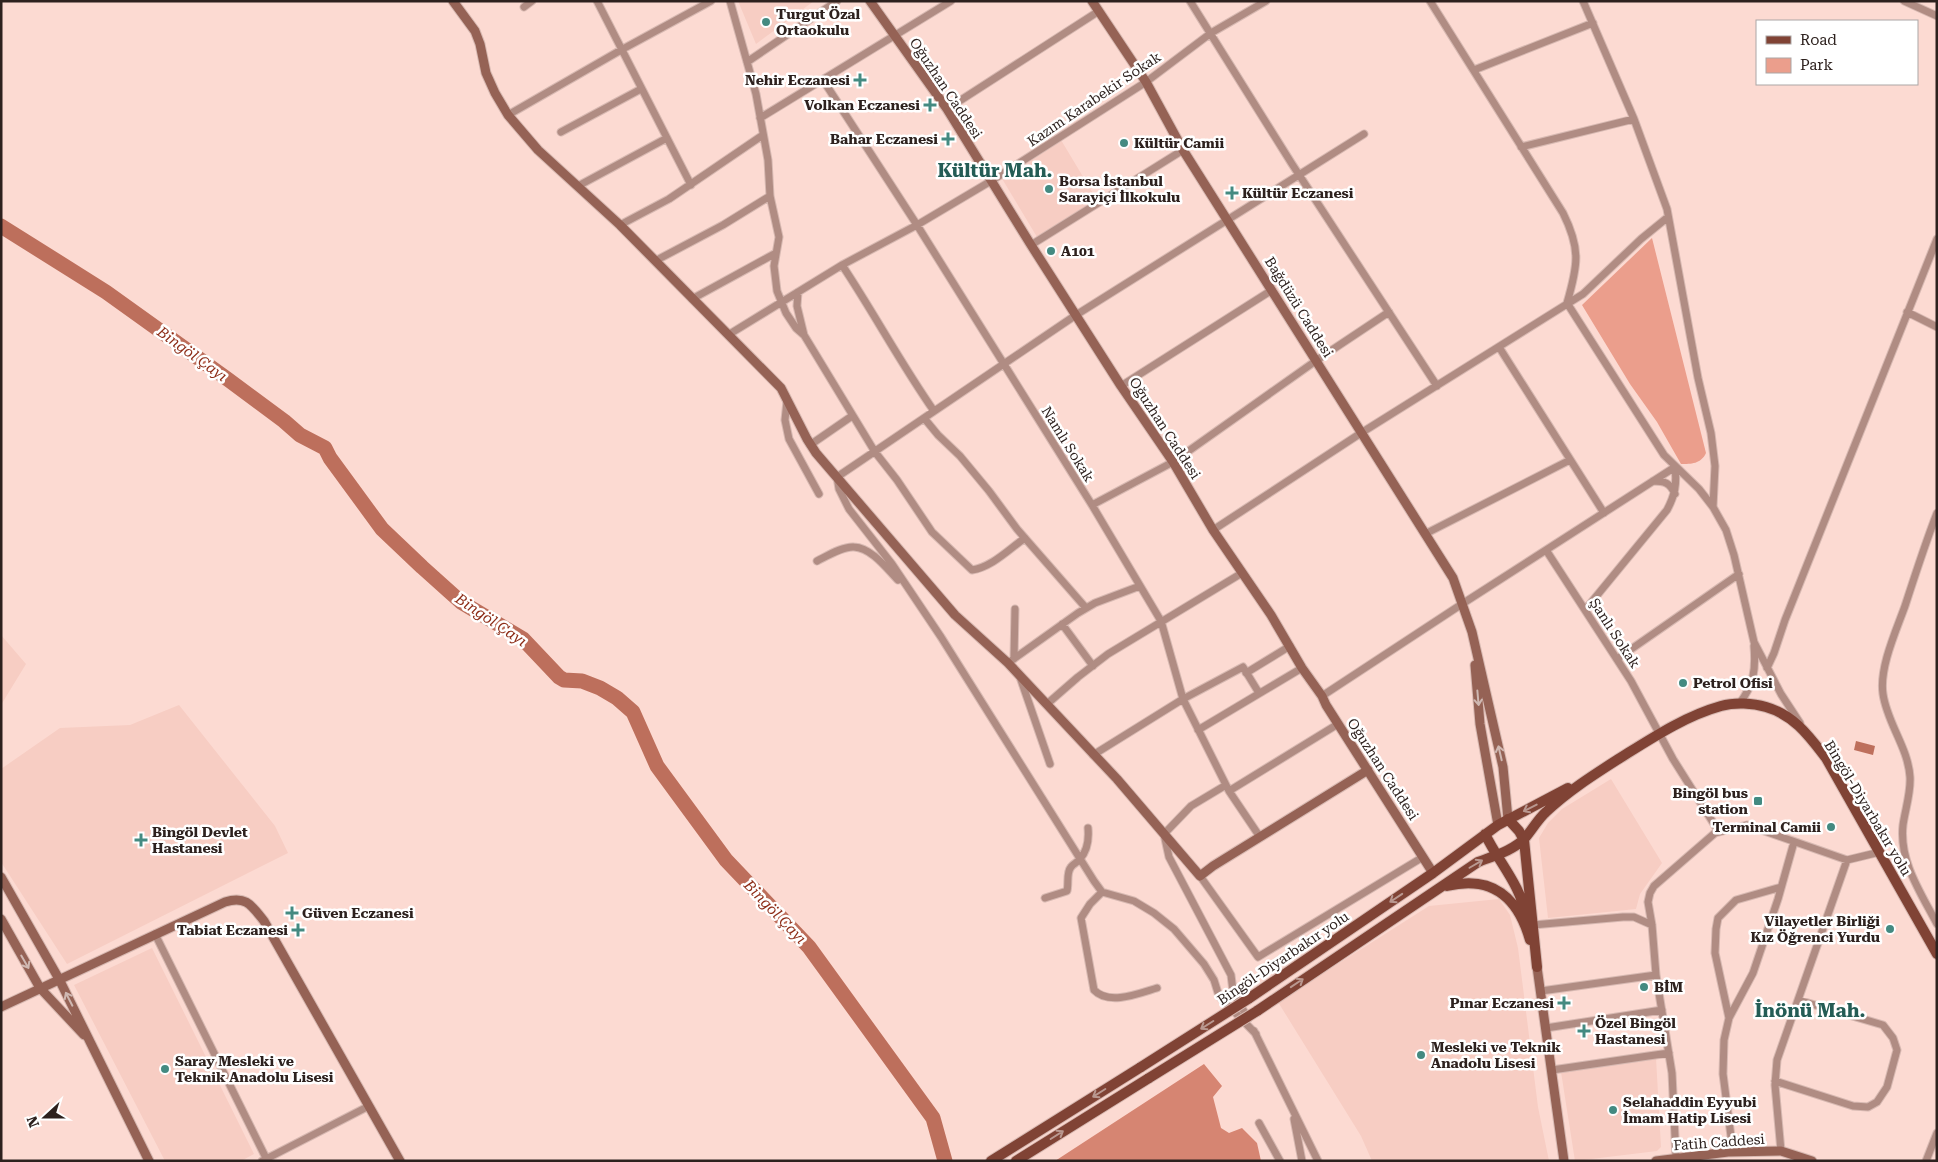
<svg xmlns="http://www.w3.org/2000/svg" width="1938" height="1162" font-family="'Roboto Serif',serif">
<style>
.built{fill:#f7cdc3}
.green{fill:#eb9e8c}
.forest{fill:#d68572}
.water{fill:#bd6f5c}
.lines{fill:none;stroke-linecap:round;stroke-linejoin:round}
.river{stroke:#bd6f5c;stroke-width:15}
.street-casing{stroke:#d7b9b2;stroke-width:9}
.secondary-casing{stroke:#d7b9b2;stroke-width:11}
.primary-casing{stroke:#d7b9b2;stroke-width:12}
.street{stroke:#b08c83;stroke-width:7}
.secondary{stroke:#956255;stroke-width:9}
.primary{stroke:#804335;stroke-width:10}
.primary-bridge-casing{stroke:#d7b9b2;stroke-width:12;stroke-linecap:butt}
.primary-bridge{stroke:#804335;stroke-width:10}
.oneway{stroke:#cfb8b2}
.oneway2{stroke:#b99890}
.poi-dot{fill:#448a81;stroke:#fff;stroke-width:2}
.labels{text-anchor:middle;dominant-baseline:central;stroke-width:5;stroke-linejoin:round;paint-order:stroke}
.poi-label{font-size:14px;font-weight:bold;fill:#2d211e;stroke:#fff;text-anchor:start}
.street-label{font-size:14px;fill:#2d211e;stroke:#fff}
.water-label{font-size:15px;font-style:italic;fill:#8d2d18;stroke:#fff}
.district-label{font-size:19px;font-weight:bold;fill:#245c55;stroke:#fff}
</style>
<rect width="100%" height="100%" fill="#fcdad2"/>
<path class="built" d="M738 1H814L756 44Z
M1061 140 1097 200 1037 237 1001 177Z
M1 635 26 664 1 705Z
M179 705 275 826 288 853 67 964 1 862V769L60 728 130 725Z
M1611 779 1662 863 1640 894 1636 909 1548 918 1539 838 1548 823 1562 809Z
M1499 899 1510 915 1518 948 1538 1107 1549 1161H1372L1361 1136 1278 1002 1429 906Z
M152 948 254 1154 241 1161H165L74 985Z
M1656 1058 1661 1147 1657 1151 1575 1161 1561 1072Z"/>
<path class="green" d="M1652 238 1706 453C1701 464 1691 464 1681 464L1657 422 1630 384 1582 305Z"/>
<path class="forest" d="M1204 1064 1222 1086 1213 1097 1221 1128 1229 1133 1242 1128 1257 1143 1261 1161H1055Z"/>
<path class="water" d="M1856 741 1875 746 1873 755 1854 750Z"/>
<g class="lines">
<path class="river" d="M1 226 106 292 226 378 284 421 300 435 325 448 330 458 382 529 422 567 461 602 523 639 559 677 564 680 582 681 600 688 617 698 633 712 657 766 726 860 809 947 933 1118 945 1161"/>
<g class="street-casing">
<path id="street" d="M597 1 691 185
M730 1 756 94 768 160 770 196 779 237 774 266 777 291 786 313 796 328 804 335 875 452 897 480 932 532 972 570C992 567 1009 549 1025 538
M1190 1 1292 164 1437 386
M1430 1 1563 213C1581 249 1578 265 1567 303L1664 455 1699 489 1713 507 1726 530 1734 555 1754 642 1781 694 1800 723
M1583 1 1634 119 1667 209 1698 378 1711 433 1715 466 1713 507
M1904 1 1937 16
M524 7 532 1
M747 62 837 1
M1474 70 1593 23
M823 80 917 225 1092 505 1161 621 1183 699 1229 791 1260 837
M947 109 1099 11
M508 115 621 50 711 1
M760 118 951 1
M561 132 641 89
M1521 147 1634 119
M578 186 667 138
M620 225 669 199 763 135
M1031 245 1183 150
M655 261 723 225 770 196
M842 265C874 313 901 364 934 411
M798 292 797 306 804 335
M692 299 776 253
M1907 312 1937 327
M728 335 842 265 917 225 991 181 1146 82 1211 33 1266 1
M1499 347 1604 513
M1121 386 1272 290
M787 401 785 420 789 439 819 494
M924 418 938 435 960 456 989 491 1017 529 1086 608
M810 445 852 416
M1653 481C1665 481 1670 483 1675 494
M1092 505 1173 462 1317 360 1389 312
M1937 513C1925 544 1915 575 1905 606 1896 631 1879 668 1883 694 1887 723 1908 747 1910 777 1911 793 1905 810 1903 825 1899 862 1921 893 1937 924
M1213 530 1361 433 1583 294 1641 239 1668 217
M1425 534 1570 460
M1546 550 1631 681 1673 759 1719 832
M817 561C827 556 843 546 854 547 872 548 887 569 898 580
M1062 624 1093 666
M1014 658 1015 609
M1617 659 1739 574
M1008 663 1078 613 1095 603 1140 586
M1767 668 1774 653 1785 620 1937 239
M1246 673 1290 646
M1020 677 1050 764
M1322 696 1462 604 1675 467C1677 484 1675 495 1667 510L1585 610
M1047 704 1078 677 1108 654 1242 573
M1739 704C1754 685 1756 669 1754 646
M1198 730 1302 668
M1093 755 1183 699 1243 667 1259 693
M1226 785 1191 806 1164 834 1169 857 1231 975 1233 991 1248 1019
M1229 791 1338 724
M1200 876 1258 957 1423 857
M1102 892 1090 904 1081 918 1094 990C1109 1006 1140 993 1157 988
M1045 898 1067 891C1069 883 1066 873 1071 867 1073 864 1078 862 1080 859 1088 850 1089 839 1088 828
M1533 925 1623 917H1634L1652 925
M155 934 266 1158
M1541 991 1656 975
M1729 1018 1715 953 1716 929 1718 918 1736 900 1781 887
M1546 1028 1662 1010
M1254 1031 1318 1161
M1256 1034 1219 996 1214 980 1204 964 1174 929 1154 913 1134 901 1102 892 1094 881 941 637 892 564 849 509 839 489 837 477 1076 315 1364 134
M1552 1070 1669 1053
M1775 1081 1853 1106 1868 1107 1877 1102 1887 1087 1897 1050 1893 1038 1883 1025 1798 1000
M1294 1119 1302 1161
M1259 1123 1280 1161
M1781 1151 1775 1085 1777 1060 1847 860
M1733 1152 1723 1074 1724 1040 1729 1018 1753 973 1778 899 1794 842
M1676 1158 1672 1073 1656 975 1652 925 1648 902 1650 893 1654 886 1715 833 1747 825 1847 860 1880 852
M262 1161 369 1106
M1926 1161 1937 1133"/>
</g>
<g class="secondary-casing">
<path id="secondary" d="M453 1 475 31 480 44 486 73 495 93 508 115 538 150 620 225 781 388 807 439 816 453 955 615 1008 663 1117 779 1200 876 1213 866 1368 770
M870 1 947 109 1031 245 1121 386 1173 462 1213 530 1271 615 1302 668 1322 696 1326 705 1433 873
M1092 1 1146 82 1183 150 1453 578 1472 632 1503 767 1508 819
M1475 665 1480 724 1498 825
M1 877 59 979 149 1161
M1 919 40 988 84 1035
M1537 967 1564 1161
M1 1007 225 902C246 895 252 906 264 921L400 1161
M1656 1161 1728 1152 1781 1151 1812 1161"/>
</g>
<g class="primary-casing">
<path id="primary" d="M1508 819 1519 831 1524 840 1537 967
M1485 834C1499 863 1521 885 1526 917
M1447 886C1492 875 1518 897 1530 940
M1248 999 1433 873 1498 825 1568 788
M1257 1011 1478 862C1493 856 1513 851 1525 838 1532 830 1538 819 1546 812 1568 791 1595 774 1620 758 1652 738 1685 716 1721 706 1735 702 1753 703 1766 707 1794 715 1809 736 1826 758L1937 954
M991 1161 1141 1067
M1016 1161 1149 1078"/>
</g>
<use href="#street" class="street"/>
<use href="#secondary" class="secondary"/>
<use href="#primary" class="primary"/>
<g class="primary-bridge-casing">
<path id="primary-bridge" d="M1141 1067 1248 999
M1149 1078 1257 1011"/>
</g>
<use href="#primary-bridge" class="primary-bridge"/>
</g>
<defs><path id="oneway-shaft" d="M-6 0H5M1.5-3L5.5 0L1.5 3" fill="none" stroke-width="1.6" stroke-linecap="round" stroke-linejoin="round" transform="scale(1.25)"/></defs>
<g class="oneway">
<use href="#oneway-shaft" transform="translate(1478 698) rotate(85)"/>
<use href="#oneway-shaft" transform="translate(1500 753) rotate(-103)"/>
<use href="#oneway-shaft" transform="translate(25 962) rotate(60)"/>
<use href="#oneway-shaft" transform="translate(69 999) rotate(-117)"/>
</g>
<g class="oneway2">
<use href="#oneway-shaft" transform="translate(1530 808) rotate(153)"/>
<use href="#oneway-shaft" transform="translate(1476 864) rotate(-30)"/>
<use href="#oneway-shaft" transform="translate(1396 898) rotate(146)"/>
<use href="#oneway-shaft" transform="translate(1297 983) rotate(-34)"/>
<use href="#oneway-shaft" transform="translate(1207 1025) rotate(148)"/>
<use href="#oneway-shaft" transform="translate(1099 1093) rotate(148)"/>
<use href="#oneway-shaft" transform="translate(1057 1135) rotate(-32)"/>
</g>
<g class="poi-dot">
<circle cx="766" cy="22" r="5"/>
<path d="M857.5 72.5h5v5h5v5h-5v5h-5v-5h-5v-5h5z"/>
<path d="M927.5 97.5h5v5h5v5h-5v5h-5v-5h-5v-5h5z"/>
<path d="M945.5 131.5h5v5h5v5h-5v5h-5v-5h-5v-5h5z"/>
<circle cx="1124" cy="143" r="5"/>
<circle cx="1049" cy="189" r="5"/>
<path d="M1229.5 185.5h5v5h5v5h-5v5h-5v-5h-5v-5h5z"/>
<circle cx="1051" cy="251" r="5"/>
<circle cx="1683" cy="683" r="5"/>
<rect x="1753" y="796" width="10" height="10" rx="2.5"/>
<circle cx="1831" cy="827" r="5"/>
<path d="M138.5 832.5h5v5h5v5h-5v5h-5v-5h-5v-5h5z"/>
<path d="M289.5 905.5h5v5h5v5h-5v5h-5v-5h-5v-5h5z"/>
<circle cx="1890" cy="929" r="5"/>
<path d="M295.5 922.5h5v5h5v5h-5v5h-5v-5h-5v-5h5z"/>
<circle cx="1644" cy="987" r="5"/>
<path d="M1561.5 995.5h5v5h5v5h-5v5h-5v-5h-5v-5h5z"/>
<path d="M1581.5 1023.5h5v5h5v5h-5v5h-5v-5h-5v-5h5z"/>
<circle cx="1421" cy="1055" r="5"/>
<circle cx="165" cy="1069" r="5"/>
<circle cx="1613" cy="1110" r="5"/>
</g>
<g class="labels">
<g class="poi-label">
<text x="776" y="14">Turgut Özal<tspan x="776" dy="16">Ortaokulu</tspan></text>
<text x="850" y="80" text-anchor="end">Nehir Eczanesi</text>
<text x="920" y="105" text-anchor="end">Volkan Eczanesi</text>
<text x="938" y="139" text-anchor="end">Bahar Eczanesi</text>
<text x="1134" y="143">Kültür Camii</text>
<text x="1059" y="181">Borsa İstanbul<tspan x="1059" dy="16">Sarayiçi İlkokulu</tspan></text>
<text x="1242" y="193">Kültür Eczanesi</text>
<text x="1061" y="251">A101</text>
<text x="1693" y="683">Petrol Ofisi</text>
<text x="1748" y="793" text-anchor="end">Bingöl bus<tspan x="1748" dy="16">station</tspan></text>
<text x="1821" y="827" text-anchor="end">Terminal Camii</text>
<text x="152" y="832">Bingöl Devlet<tspan x="152" dy="16">Hastanesi</tspan></text>
<text x="302" y="913">Güven Eczanesi</text>
<text x="1880" y="921" text-anchor="end">Vilayetler Birliği<tspan x="1880" dy="16">Kız Öğrenci Yurdu</tspan></text>
<text x="288" y="930" text-anchor="end">Tabiat Eczanesi</text>
<text x="1654" y="987">BİM</text>
<text x="1554" y="1003" text-anchor="end">Pınar Eczanesi</text>
<text x="1595" y="1023">Özel Bingöl<tspan x="1595" dy="16">Hastanesi</tspan></text>
<text x="1431" y="1047">Mesleki ve Teknik<tspan x="1431" dy="16">Anadolu Lisesi</tspan></text>
<text x="175" y="1061">Saray Mesleki ve<tspan x="175" dy="16">Teknik Anadolu Lisesi</tspan></text>
<text x="1623" y="1102">Selahaddin Eyyubi<tspan x="1623" dy="16">İmam Hatip Lisesi</tspan></text>
</g>
<g class="street-label">
<text transform="translate(946 88) rotate(56)">Oğuzhan Caddesi</text>
<text transform="translate(1094 99) rotate(-34)">Kazım Karabekir Sokak</text>
<text transform="translate(1299 307) rotate(58)">Bağdüzü Caddesi</text>
<text transform="translate(1165 428) rotate(57)">Oğuzhan Caddesi</text>
<text transform="translate(1068 444) rotate(58)">Namlı Sokak</text>
<text transform="translate(1615 633) rotate(57)">Şanlı Sokak</text>
<text transform="translate(1383 769) rotate(57)">Oğuzhan Caddesi</text>
<text transform="translate(1868 808) rotate(59)">Bingöl-Diyarbakır yolu</text>
<text transform="translate(1283 958) rotate(-34)">Bingöl-Diyarbakır yolu</text>
<text transform="translate(1719 1142) rotate(-4)">Fatih Caddesi</text>
</g>
<g class="water-label">
<text transform="translate(192 354) rotate(36)">Bingöl Çayı</text>
<text transform="translate(491 620) rotate(34)">Bingöl Çayı</text>
<text transform="translate(775 912) rotate(46)">Bingöl Çayı</text>
</g>
<g class="district-label">
<text x="995" y="170">Kültür Mah.</text>
<text x="1810" y="1010">İnönü Mah.</text>
</g>
</g>
<rect width="1938" height="1162" fill="none" stroke="#2d211e" stroke-width="5"/>
<rect x="1756" y="20" width="162" height="65" fill="#ffffff" stroke="#aba6a5"/>
<rect x="1766" y="36" width="25" height="8" fill="#804335" stroke="#aba6a5"/>
<text x="1800" y="45" font-size="15" fill="#2d211e">Road</text>
<rect x="1766" y="58" width="25" height="15" fill="#eb9e8c" stroke="#aba6a5"/>
<text x="1800" y="70" font-size="15" fill="#2d211e">Park</text>
<g transform="translate(45 1117) rotate(249)" stroke="#ffffff" stroke-width="4" paint-order="stroke">
<path d="M0-4L9 19L0 12L-9 19Z" fill="#2d211e"/>
<text y="-8" font-size="14" font-weight="bold" text-anchor="middle" fill="#2d211e">N</text>
</g>
</svg>
